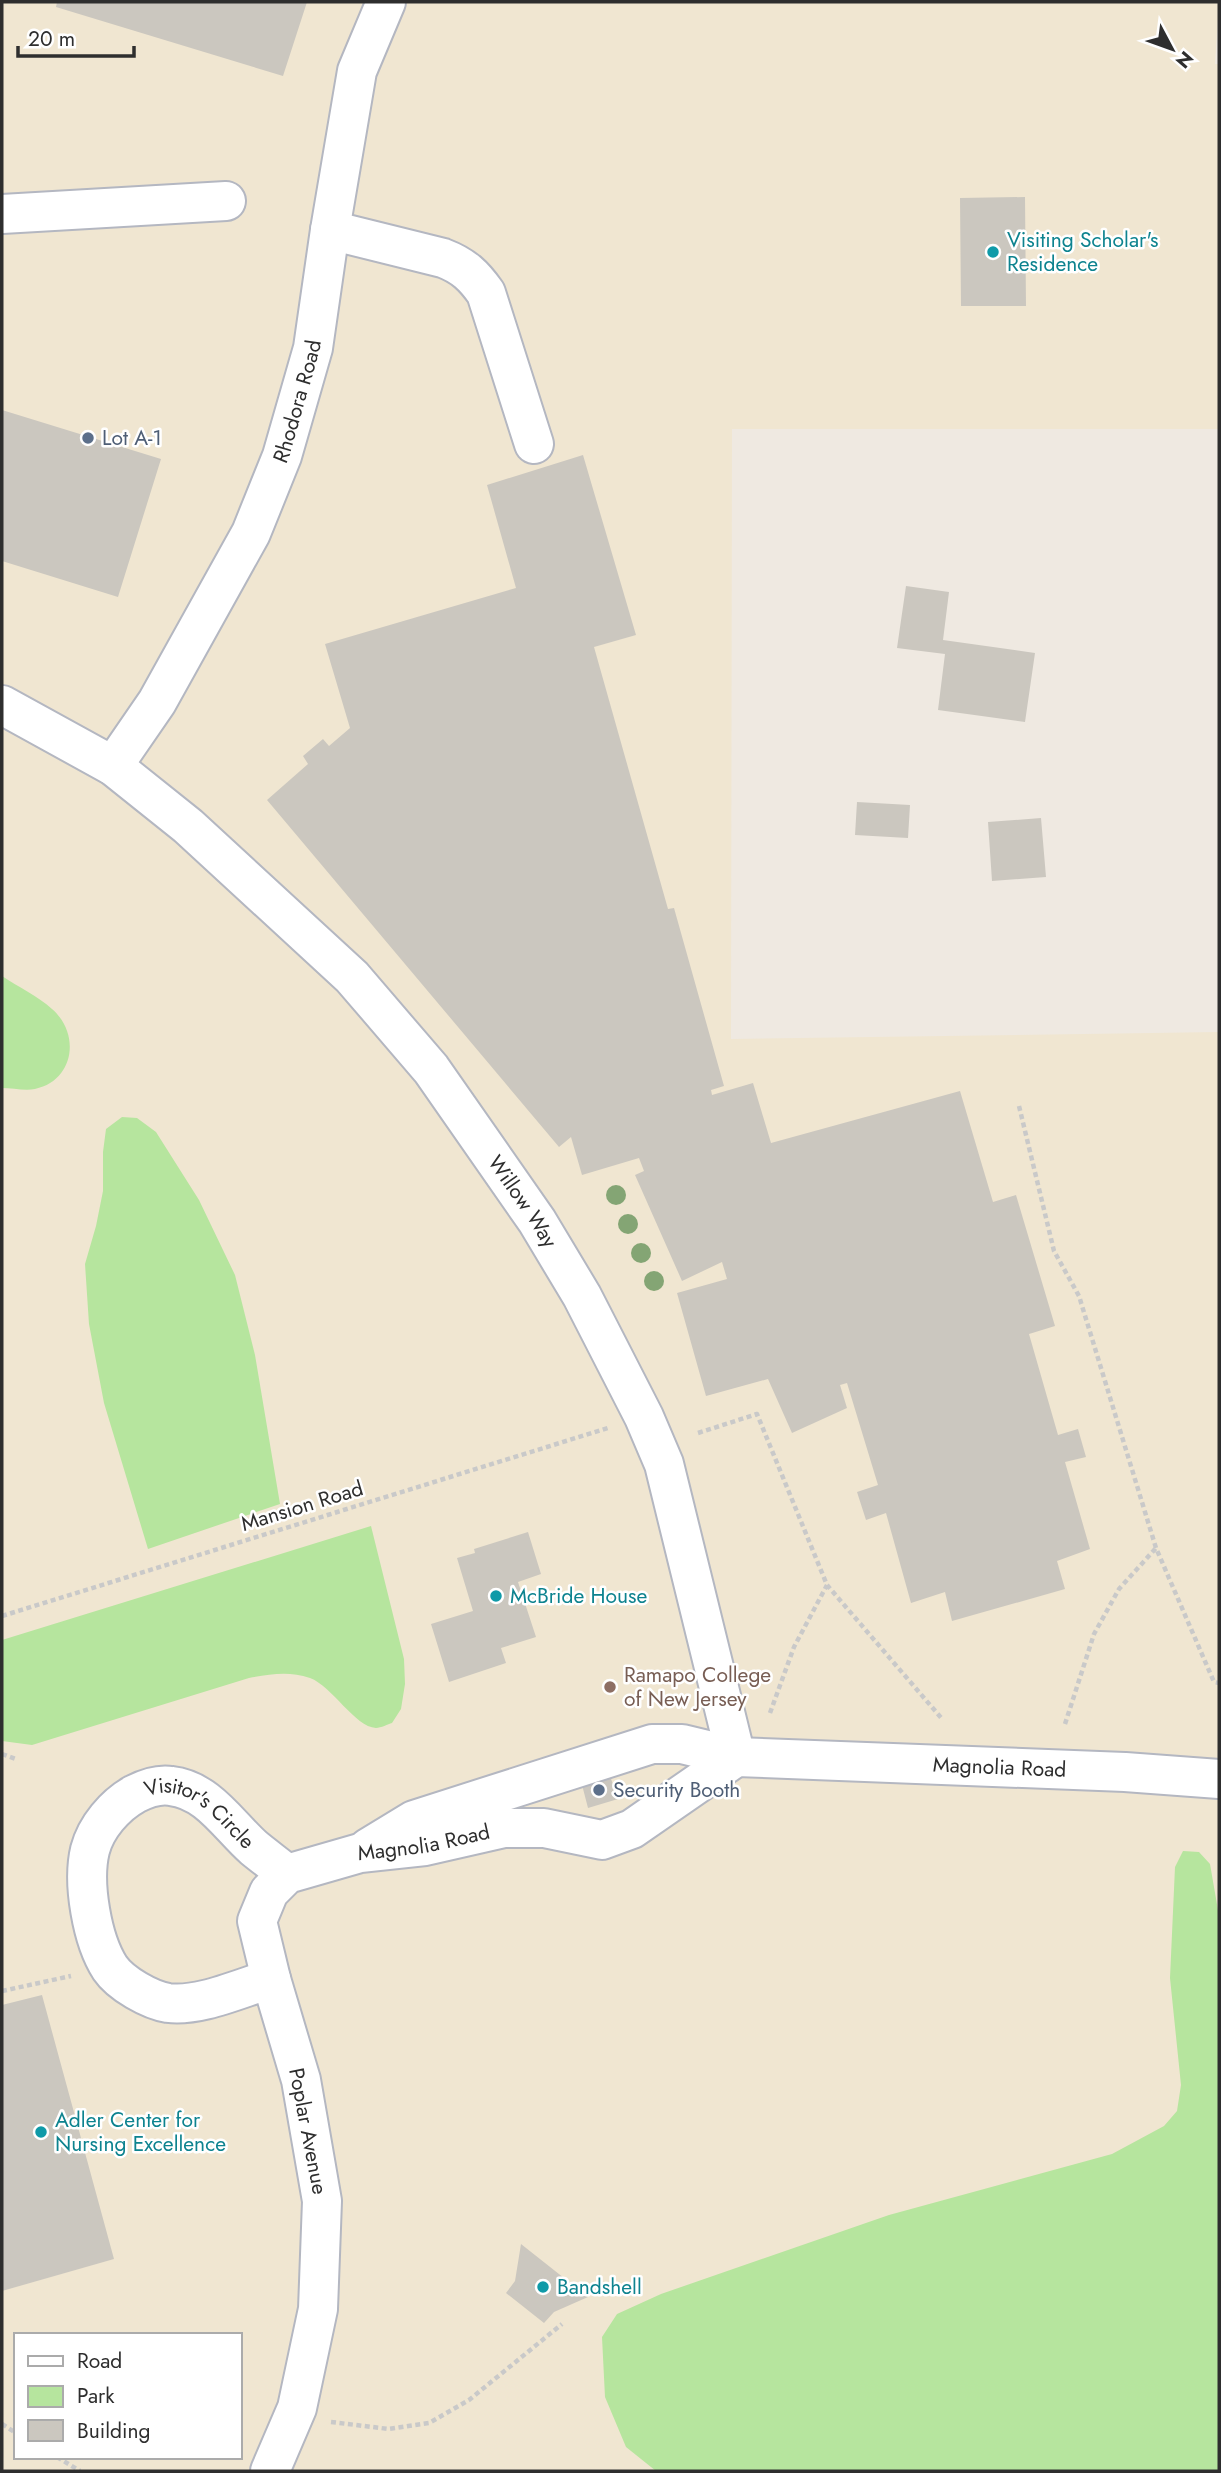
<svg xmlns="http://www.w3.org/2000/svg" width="1221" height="2473" font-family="Jost,sans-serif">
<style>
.education{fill:#f0e6d1;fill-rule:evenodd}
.green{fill:#b6e59e}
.building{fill:#cbc7bf}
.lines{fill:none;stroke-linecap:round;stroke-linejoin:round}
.minor-casing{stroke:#b4b7c1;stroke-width:42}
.path{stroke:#c9c9c9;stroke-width:4.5;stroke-dasharray:5 3.5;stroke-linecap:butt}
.minor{stroke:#fff;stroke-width:38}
.tree{fill:#84a574}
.culture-dot{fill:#0f9aa8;stroke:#fff;stroke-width:2.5}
.service-dot{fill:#5c6f8a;stroke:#fff;stroke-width:2.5}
.education-dot{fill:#8d6e63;stroke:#fff;stroke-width:2.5}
.labels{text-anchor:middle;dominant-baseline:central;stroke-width:5;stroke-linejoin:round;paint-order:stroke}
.culture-label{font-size:21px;fill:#0d838f;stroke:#fff;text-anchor:start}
.street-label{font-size:21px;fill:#2e2e2e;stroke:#fff}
.service-label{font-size:21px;fill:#4e5e75;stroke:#fff;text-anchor:start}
.education-label{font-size:21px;fill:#785e54;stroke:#fff;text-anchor:start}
</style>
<rect width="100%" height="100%" fill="#efe9e1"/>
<path class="education" d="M2 2H1219L1215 64H1219V429H732L731 1039 1219 1032V2471H2ZM16 2335H240V2457H16Z"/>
<path class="green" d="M2 976C18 987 38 996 52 1009 81 1034 74 1081 35 1089 25 1091 12 1088 2 1088Z
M122 1117 137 1118 156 1132 199 1200 235 1275 255 1355 280 1504 148 1549 104 1403 89 1324 85 1264 96 1226 103 1191V1152L106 1129Z
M371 1526 404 1659 405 1684 401 1709 392 1723C388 1724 381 1728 376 1728 355 1727 332 1686 310 1678 289 1671 271 1674 249 1678L32 1745 2 1741V1640Z
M1183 1851 1199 1852 1210 1864 1219 1916V2471H656L626 2447 605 2397 602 2337 617 2314 661 2294 889 2215 1112 2154 1164 2126 1177 2111 1181 2085 1170 1978 1175 1867Z"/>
<path class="building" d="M57 2H307L283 76 56 7Z
M1025 197 1026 306H961L960 198Z
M2 410 161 459 118 597 2 561Z
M583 455 636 635 594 647 668 909 674 908 724 1086 711 1090 712 1095 753 1083 771 1143 960 1091 993 1202 1016 1195 1055 1326 1029 1334 1058 1435 1078 1429 1086 1457 1065 1462 1090 1549 1057 1561 1065 1589 952 1621 945 1592 911 1603 886 1513 866 1520 857 1492 878 1485 847 1383 840 1385 847 1408 792 1433 768 1379 706 1396 677 1293 727 1279 722 1262 682 1281 635 1175 644 1171 639 1158 582 1175 571 1137 559 1147 267 800 308 764 303 756 323 739 329 746 350 728 325 644 516 588 487 485Z
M906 586 949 592 943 640 1035 653 1025 722 938 710 945 654 897 648Z
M857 802 910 805 908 838 855 835Z
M1041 818 1046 877 992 881 988 822Z
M528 1532 541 1574 518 1582 536 1637 501 1648 506 1663 449 1682 431 1624 473 1611 457 1558 475 1553 474 1549Z
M609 1773 618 1799 588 1808 581 1781Z
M42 1995 114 2259 2 2291V2005Z
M521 2244 588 2297 554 2312 544 2323 506 2293 515 2281Z"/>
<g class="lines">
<g class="minor-casing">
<g id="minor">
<path d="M2 214 226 201"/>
<path d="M330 230 443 258C464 266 474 276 486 293L534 444"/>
<path id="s1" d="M2 705 113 766 188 826 352 977 431 1069 537 1221 582 1296 644 1417 664 1464 736 1757"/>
<path id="s2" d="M113 766 157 702 251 533 282 456 313 348 330 230 357 71 386 2"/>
<path id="s3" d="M368 1848 414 1820 652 1744H682L736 1757 1125 1772 1219 1779"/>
<path id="s4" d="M271 1979C240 1988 200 2007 168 2003 150 2000 121 1984 110 1968 92 1940 82 1883 90 1850 96 1827 115 1805 135 1794 145 1789 159 1784 171 1786 208 1790 229 1826 254 1848 265 1857 276 1865 287 1874"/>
<path id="s5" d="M270 2471 297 2408 318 2309 322 2201 301 2080 271 1979 257 1921 269 1892 287 1874 360 1853 425 1846 504 1828H544L602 1840 632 1829 736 1757"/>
</g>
</g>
<path class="path" d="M1019 1106 1054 1251 1079 1296 1156 1548 1214 1682 1219 1683
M698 1433 757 1414 827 1585 943 1720
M2 1616 608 1428
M770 1713 794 1647 827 1585
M1065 1724 1094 1634 1119 1589 1156 1548
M2 1754 16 1759
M2 1991 71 1976
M331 2422 389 2429 429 2423 469 2400 562 2324
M2 2424 16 2433
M57 2457 80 2471"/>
<use href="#minor" class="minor"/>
</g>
<g class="tree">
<circle cx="616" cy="1195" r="10"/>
<circle cx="628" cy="1224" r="10"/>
<circle cx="641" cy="1253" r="10"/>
<circle cx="654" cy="1281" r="10"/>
</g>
<g class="culture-dot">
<circle cx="993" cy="252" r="7"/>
<circle cx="496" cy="1596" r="7"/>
<circle cx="41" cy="2132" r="7"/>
<circle cx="543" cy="2287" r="7"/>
</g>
<g class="service-dot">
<circle cx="88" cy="438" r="7"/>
<circle cx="599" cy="1790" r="7"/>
</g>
<circle class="education-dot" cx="610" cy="1687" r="7"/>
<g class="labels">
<g class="culture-label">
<text x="1007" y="240">Visiting Scholar's<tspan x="1007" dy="24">Residence</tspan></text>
<text x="510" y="1596">McBride House</text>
<text x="55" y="2120">Adler Center for<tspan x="55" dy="24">Nursing Excellence</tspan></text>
<text x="557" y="2287">Bandshell</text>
</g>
<g class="street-label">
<text stroke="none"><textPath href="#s2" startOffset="411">Rhodora Road</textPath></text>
<text stroke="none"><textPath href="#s1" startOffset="728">Willow Way</textPath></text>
<text transform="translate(302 1506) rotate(-17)">Mansion Road</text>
<text stroke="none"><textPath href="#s3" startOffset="653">Magnolia Road</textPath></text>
<text stroke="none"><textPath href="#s4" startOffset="446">Visitor's Circle</textPath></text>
<text stroke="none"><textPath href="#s5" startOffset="763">Magnolia Road</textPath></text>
<text transform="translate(308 2131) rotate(79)">Poplar Avenue</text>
</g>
<g class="service-label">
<text x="102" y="438">Lot A-1</text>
<text x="613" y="1790">Security Booth</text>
</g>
<g class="education-label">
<text x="624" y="1675">Ramapo College<tspan x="624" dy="24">of New Jersey</tspan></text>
</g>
</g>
<rect width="1221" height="2473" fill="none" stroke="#2e2e2e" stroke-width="7"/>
<rect x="14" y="2333" width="228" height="126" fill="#ffffff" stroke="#ababab" stroke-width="2"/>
<rect x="28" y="2356" width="35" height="10" fill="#ffffff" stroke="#ababab" stroke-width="2"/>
<text x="77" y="2368" font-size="21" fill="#2e2e2e">Road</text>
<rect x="28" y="2386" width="35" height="21" fill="#b6e59e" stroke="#ababab" stroke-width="2"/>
<text x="77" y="2403" font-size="21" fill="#2e2e2e">Park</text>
<rect x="28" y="2420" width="35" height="21" fill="#cbc7bf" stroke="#ababab" stroke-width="2"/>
<text x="77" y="2438" font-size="21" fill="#2e2e2e">Building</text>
<g transform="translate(1172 49) rotate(131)" stroke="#ffffff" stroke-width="5" paint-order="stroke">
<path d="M0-5L12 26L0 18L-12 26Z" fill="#2e2e2e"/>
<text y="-10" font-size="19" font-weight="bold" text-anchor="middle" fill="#2e2e2e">N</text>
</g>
<path d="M18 46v10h116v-10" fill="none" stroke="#2e2e2e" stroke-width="3.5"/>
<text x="28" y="46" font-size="21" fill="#2e2e2e" stroke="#ffffff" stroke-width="5" paint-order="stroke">20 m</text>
</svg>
